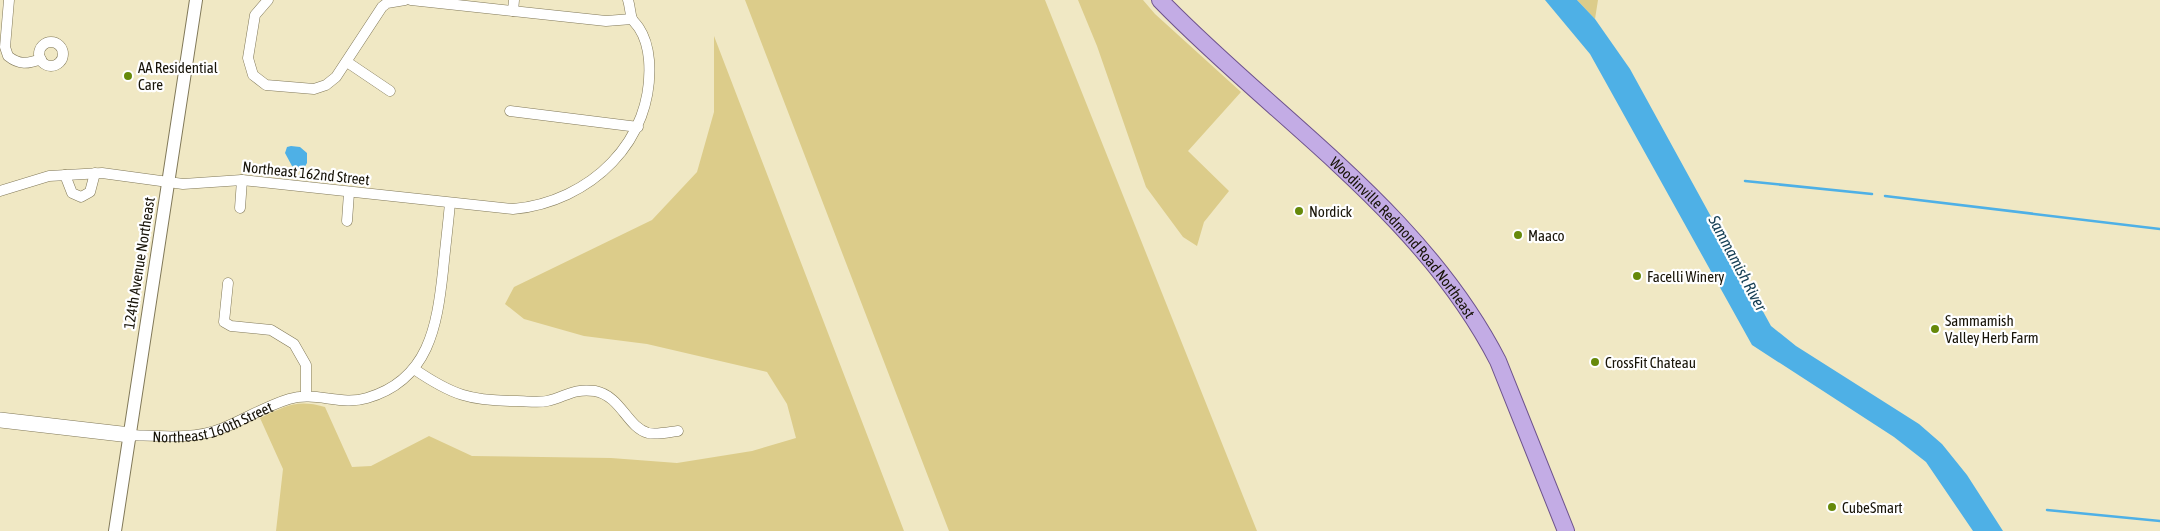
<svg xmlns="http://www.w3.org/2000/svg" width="2160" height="531" font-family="'Asap Condensed',sans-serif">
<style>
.green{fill:#dccc8a}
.water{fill:#4eb0e6}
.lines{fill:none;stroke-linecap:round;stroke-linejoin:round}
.stream{stroke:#4eb0e6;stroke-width:2.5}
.minor-casing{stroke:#807858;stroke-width:11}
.tertiary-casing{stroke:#807858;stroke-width:14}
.secondary-casing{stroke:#807858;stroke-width:16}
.primary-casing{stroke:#6d528c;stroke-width:18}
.minor{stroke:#fff;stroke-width:10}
.tertiary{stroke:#fff;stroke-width:12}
.secondary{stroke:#fff;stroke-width:15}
.primary{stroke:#c3ace5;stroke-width:16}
.poi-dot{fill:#66890a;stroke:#fff;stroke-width:2}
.labels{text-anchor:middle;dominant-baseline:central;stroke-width:4.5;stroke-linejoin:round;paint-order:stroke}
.poi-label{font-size:15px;fill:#171307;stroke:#fff;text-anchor:start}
.street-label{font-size:15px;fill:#171307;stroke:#fff}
.water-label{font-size:16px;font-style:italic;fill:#133d53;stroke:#fff}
</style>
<rect width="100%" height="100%" fill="#f0e8c4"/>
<path class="green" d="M745 0H1045L1257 531H949Z
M1078 0H1143L1155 14 1241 92 1188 151 1229 191 1204 222 1197 246 1183 237 1146 187 1097 46Z
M1577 0H1598L1595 19Z
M714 36 904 531H276L283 469 260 418C286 406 297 399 325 407L352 467 371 466 429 436 472 456 611 458 677 463 752 451 796 438 787 404 767 372 647 344 584 336 524 319 505 304 514 287 652 220 697 172 714 112Z"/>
<path class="water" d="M1545 0H1577L1595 19 1630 69 1771 326 1796 346 1919 424 1942 444 1967 475 2003 531H1973L1926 462 1894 437 1752 345 1590 54Z
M291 146 300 147 307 153V163L303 170 292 166 285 153 287 147Z"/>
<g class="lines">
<path class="stream" d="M1745 181 1872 194
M1885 196 2160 229
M2047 510 2160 521"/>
<g class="minor-casing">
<g id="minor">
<path d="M9 0 5 47 8 56C19 65 28 64 41 59"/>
<path d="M268 0 255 15 248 58 253 75 266 85 314 89 326 85 336 77 382 7 387 3 405 0"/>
<path d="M411 0 606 21 632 19"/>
<path d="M513 11 514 0"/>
<circle cx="51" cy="54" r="12"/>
<path d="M347 62 390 91"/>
<path d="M510 111 638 127"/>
<path d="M65 175 72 193 81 197 90 192 95 173"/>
<path d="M0 191 49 176 102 173 183 184 242 180 513 209C590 202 655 141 649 60 648 49 645 37 639 28 637 25 634 22 632 19 630 13 630 6 628 0"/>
<path d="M240 208 242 180"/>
<path d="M347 221 349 193"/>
<path d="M228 283 224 322 231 326 271 330 294 344 306 365V395"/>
<path d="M414 369C452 395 470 401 517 401 526 401 538 403 547 401 566 397 572 388 595 391 621 396 627 427 648 433 657 435 669 432 678 431"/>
<path id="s1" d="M130 435C160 436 194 440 223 428 245 419 266 406 289 399 315 391 341 406 367 398 429 380 437 326 443 271 445 249 448 226 450 203"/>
</g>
</g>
<g class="tertiary-casing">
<path id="tertiary" d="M115 531 196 0"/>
</g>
<g class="secondary-casing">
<path id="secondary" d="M0 420 130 435"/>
</g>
<g class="primary-casing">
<g id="primary">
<path id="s2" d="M1160 0C1274 118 1421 211 1498 361L1566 531"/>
</g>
</g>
<use href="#minor" class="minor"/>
<use href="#tertiary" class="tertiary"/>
<use href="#secondary" class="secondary"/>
<use href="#primary" class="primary"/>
</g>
<g class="poi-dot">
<circle cx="128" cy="76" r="5"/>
<circle cx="1299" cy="211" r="5"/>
<circle cx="1518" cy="235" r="5"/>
<circle cx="1637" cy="276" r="5"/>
<circle cx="1935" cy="329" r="5"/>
<circle cx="1595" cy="362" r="5"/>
<circle cx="1832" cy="507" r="5"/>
</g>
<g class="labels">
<g class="poi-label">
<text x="138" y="67">AA Residential<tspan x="138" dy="17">Care</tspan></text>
<text x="1309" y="211">Nordick</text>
<text x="1528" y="235">Maaco</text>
<text x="1647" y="276">Facelli Winery</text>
<text x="1945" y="320">Sammamish<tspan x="1945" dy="17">Valley Herb Farm</tspan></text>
<text x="1605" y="362">CrossFit Chateau</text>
<text x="1842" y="507">CubeSmart</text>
</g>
<g class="street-label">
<text transform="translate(306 173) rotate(6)">Northeast 162nd Street</text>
<text stroke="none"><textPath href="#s2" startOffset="340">Woodinville Redmond Road Northeast</textPath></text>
<text transform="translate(139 263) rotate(-81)">124th Avenue Northeast</text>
<text stroke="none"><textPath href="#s1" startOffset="85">Northeast 160th Street</textPath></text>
</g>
<g class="water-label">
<text transform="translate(1738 263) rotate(62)">Sammamish River</text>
</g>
</g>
</svg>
